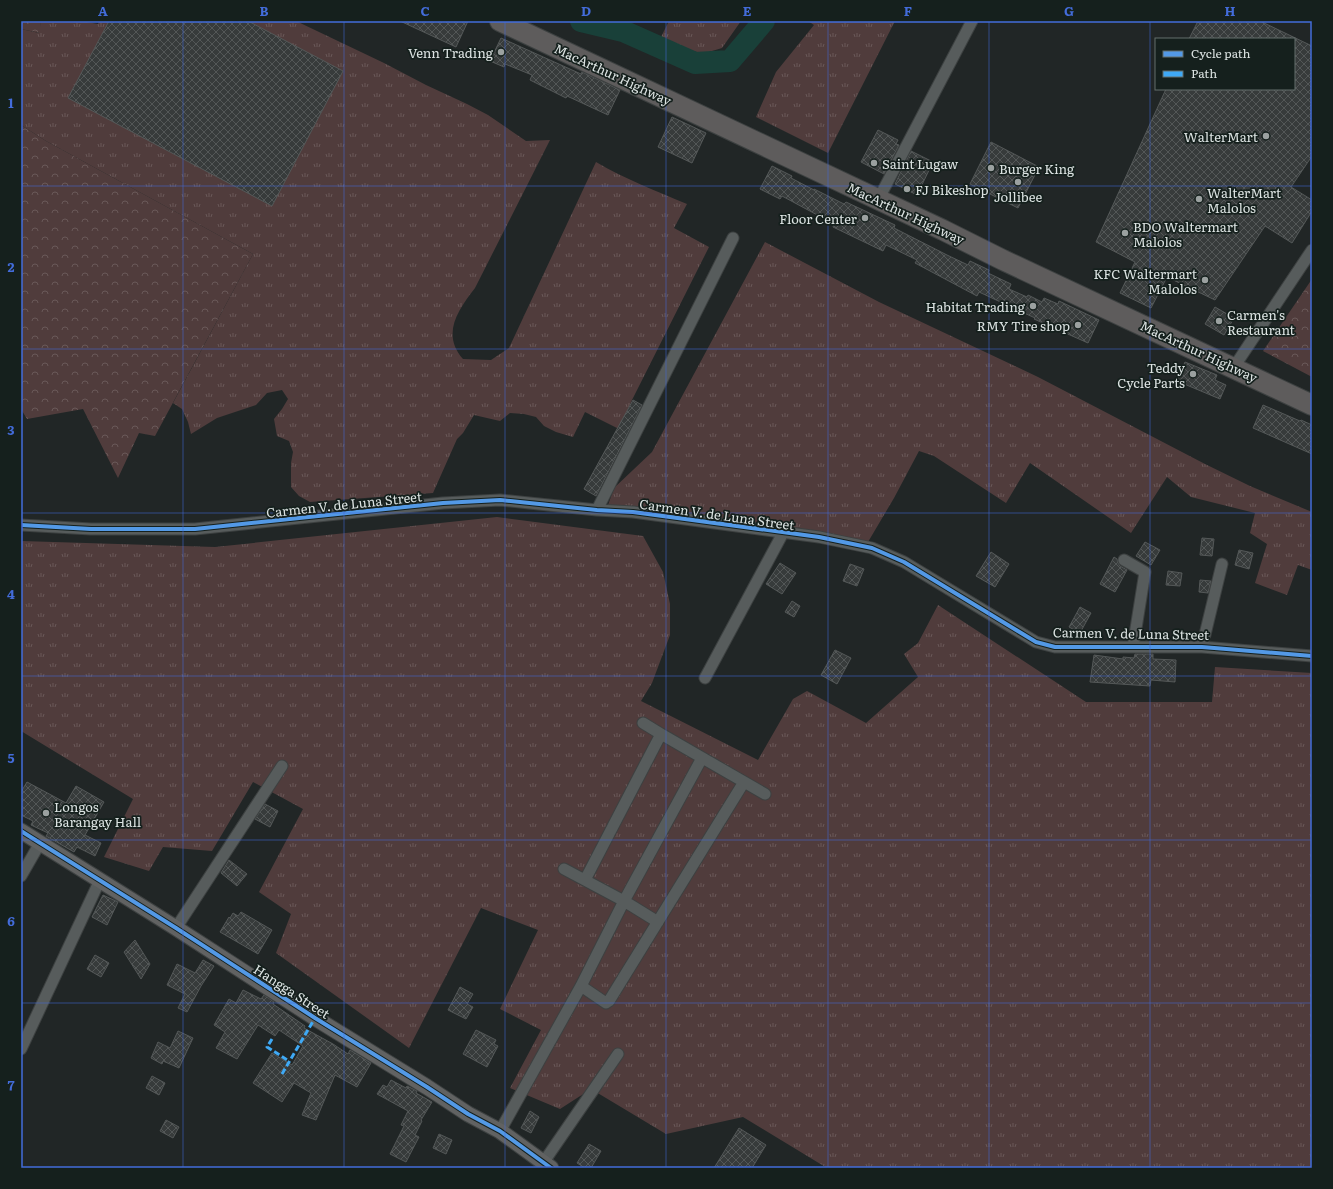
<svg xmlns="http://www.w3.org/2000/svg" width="1333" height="1189" font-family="Literata,serif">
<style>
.grass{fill:url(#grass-tufts)}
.forest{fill:url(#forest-crowns)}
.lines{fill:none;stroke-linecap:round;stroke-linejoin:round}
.river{stroke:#194039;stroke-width:22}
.building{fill:url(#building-cross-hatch);stroke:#545858}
.street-casing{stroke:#3d4141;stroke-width:13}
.secondary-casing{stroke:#3d4141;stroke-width:17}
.highway-casing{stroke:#3d4141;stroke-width:22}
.street{stroke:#575c5c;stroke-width:11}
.secondary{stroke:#616262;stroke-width:15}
.highway{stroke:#5e5c5c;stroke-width:20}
.quiet{stroke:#3fa9f5;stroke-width:3;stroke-dasharray:6 3;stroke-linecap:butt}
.cycleway-casing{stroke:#15201d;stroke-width:6}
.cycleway{stroke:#5399e6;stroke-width:4}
.grid{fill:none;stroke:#436cda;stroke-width:1;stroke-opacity:0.55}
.poi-dot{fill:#9ba1a0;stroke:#15201d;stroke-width:1.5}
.labels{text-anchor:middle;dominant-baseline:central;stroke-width:3.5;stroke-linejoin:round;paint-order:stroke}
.poi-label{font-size:13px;fill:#dce3e2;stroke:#15201d;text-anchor:end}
.street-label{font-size:13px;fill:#dce3e2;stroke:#15201d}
.neatline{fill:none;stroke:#436cda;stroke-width:1.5}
.grid-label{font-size:13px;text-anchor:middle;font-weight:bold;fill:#436cda}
</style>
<defs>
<pattern id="grass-tufts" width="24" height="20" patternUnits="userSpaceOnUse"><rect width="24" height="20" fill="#503c3c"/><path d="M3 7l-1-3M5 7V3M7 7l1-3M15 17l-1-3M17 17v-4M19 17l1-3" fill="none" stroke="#695858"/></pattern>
<pattern id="forest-crowns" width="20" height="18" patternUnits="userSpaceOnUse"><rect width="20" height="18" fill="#503c3c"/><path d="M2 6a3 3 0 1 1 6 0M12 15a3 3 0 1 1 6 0" fill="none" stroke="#695858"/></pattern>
<pattern id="building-cross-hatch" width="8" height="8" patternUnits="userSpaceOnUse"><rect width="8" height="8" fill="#373b3b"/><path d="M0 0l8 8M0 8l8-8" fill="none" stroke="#535757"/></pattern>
</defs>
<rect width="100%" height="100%" fill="#212626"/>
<path class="grass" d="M41 21H81L98 24 99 21H296L384 63 426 85 467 104 488 115 526 141 550 140 475 288C458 310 441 334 463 359L491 360 509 348 596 162C625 179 656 191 687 204L674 228 709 247 632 400 619 429 585 412 573 437 556 432 544 426 536 417 524 414 510 413 500 421 474 415 463 433 457 439 433 493 310 502 299 496 291 487V463L293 452 289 441 277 436 274 419 282 409 288 399 282 390 267 393 256 405 217 418 191 434 188 422 182 409 173 403 253 254 46 141 21 125V29L39 33Z
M669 21H741L722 48 702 54 660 39Z
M808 21H895L828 153 756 117 776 72 814 25Z
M765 242 879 302 1038 377 1205 464 1250 486 1312 512V570L1298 565 1287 595 1255 583 1267 544 1250 533 1255 513 1191 497 1167 477 1131 533 1030 463 1006 503 934 456 919 451 894 498 868 542 607 508 614 488 652 452Z
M497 517 643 536 663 572 670 604V635L652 683 641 701 758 760 793 699 807 691 866 723 918 677 904 654 918 643 938 605 1086 702H1212L1215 667 1312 673V1168H827L743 1117 666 1134 591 1089 560 1109 510 1088 541 1030 500 1009 538 930 481 908 409 1048 276 953 291 914 259 892 303 809 253 782 212 851 163 847 149 871 104 857 133 799 21 731V541L215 547Z"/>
<path class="forest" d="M21 21H41L40 33 21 29Z
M21 125 46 141 253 254 155 436 139 433 118 478 83 409 27 419 21 409Z
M1312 279V377L1263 351Z"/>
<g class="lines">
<path class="river" d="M581 21 623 31 695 63 730 61 764 21"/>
</g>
<path class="building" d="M109 21H248L343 71 272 206 68 98Z
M400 21H468L456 47Z
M1198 21H1260L1312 46V156L1291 187 1312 200V211L1292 243 1265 226 1215 300 1167 277 1151 308 1120 293 1135 262 1096 242 1166 89H1294V39H1189Z
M501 38 581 74 582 72 620 90 608 115 567 96 566 98 530 80 532 75 505 64 504 67 490 61Z
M672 117 706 133 692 163 658 147Z
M878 130 898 140 896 144 899 145 884 174 861 162Z
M991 142 1039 167 1018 208 970 184Z
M911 151 933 162 917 195 895 184Z
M772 166 792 176 791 178 814 190V189L844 204 846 202 895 225 894 228 947 255 968 265 970 261 989 270 988 273 1011 284 1009 289 1027 297 1028 295 1042 302 1044 298 1058 304 1059 301 1099 320 1088 343 1034 319 1035 318 979 292 977 296 915 263 917 260 886 245 883 251 833 227 834 224 782 196 780 199 760 189Z
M1215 307 1234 318 1224 335 1205 324Z
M1185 362 1217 375 1215 380 1226 385 1220 399 1177 381Z
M633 400 642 405 596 496 584 489Z
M1263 405 1300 421 1301 420 1312 425V454L1253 428Z
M1202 538 1214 539 1212 556 1200 555Z
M1145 542 1160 550 1151 565 1136 556Z
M1239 550 1253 553 1249 569 1235 565Z
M991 552 1009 564 995 587 976 576Z
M1114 557 1117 559 1118 563 1120 566 1127 570 1115 592 1100 584Z
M780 563 796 573 782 594 766 584Z
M850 564 864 569 857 586 843 581Z
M1168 571 1182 573 1180 586 1166 585Z
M1200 580 1211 581 1208 593 1199 592Z
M792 601 800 606 794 617 785 612Z
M1080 607 1091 613 1080 633 1069 627Z
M835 650 851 658 837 684 821 675Z
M1135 654H1153V659L1176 660 1175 682 1151 680 1150 686 1090 682 1094 655 1123 659V657L1134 658Z
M27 782 66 803 76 786 104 802 85 835 101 843 95 856 77 847 74 852 46 836 48 833 31 825 33 821 21 815V792Z
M265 804 278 811 270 827 255 819Z
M229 860 247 874 237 886 221 873Z
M103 895 118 902 107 925 92 917Z
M241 912 272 930 258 954 220 932 229 917 230 918 233 913 238 916Z
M135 940 150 964 141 979 124 952Z
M95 955 109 963 101 977 87 969Z
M203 960 214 966 201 986 187 1012 178 1008 185 994 167 985 177 964 195 973Z
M460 987 473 994 467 1004 473 1007 466 1019 448 1010Z
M243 990 261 999 264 995 274 1002 273 1004 305 1026 304 1028 333 1044 348 1054 350 1050 371 1063 357 1087 335 1075 316 1120 302 1115 311 1093 294 1083 282 1102 253 1083 272 1053 292 1065 303 1046 279 1030 275 1036 258 1025 237 1059 216 1048 225 1032 214 1025 229 999 236 1003Z
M476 1030 496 1040 494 1044 498 1046 487 1067 463 1054Z
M178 1031 193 1038 179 1068 163 1061 162 1064 151 1058 158 1042 170 1048Z
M152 1076 165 1083 159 1095 146 1088Z
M391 1080 406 1088 407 1086 417 1091 416 1093 432 1102 421 1120 422 1121 415 1135 419 1137 406 1162 390 1154 404 1126 401 1125 408 1111 377 1094 383 1085 387 1087Z
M530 1111 539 1117 531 1133 521 1128Z
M166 1120 179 1127 173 1138 160 1131Z
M739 1128 766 1145 752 1168H714Z
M439 1134 452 1140 446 1154 433 1148Z
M589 1144 601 1151 591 1168H585L577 1163Z"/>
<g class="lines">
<g class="street-casing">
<path id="street" d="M878 200 972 21
M1234 367 1312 250
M597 510 733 238
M21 525 91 529H195L443 503 500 500 597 510 633 512 819 537 872 548 904 562 1036 642 1055 647H1202L1312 656
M1124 560 1145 572 1133 647
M1202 647 1222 564
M705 678 783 533
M643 723 661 734
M564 869 624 901 658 922
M21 876 40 843
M585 880 661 734 765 794
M176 928 282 766
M581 986 606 1003 609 1001 744 782
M21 1049 100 880
M500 1131 581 986 624 901 702 758
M543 1163 618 1054"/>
</g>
<g class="secondary-casing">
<path id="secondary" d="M21 831 176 928 315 1018 427 1087 468 1114 500 1131 551 1168"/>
</g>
<g class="highway-casing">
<path id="highway" d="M500 21 943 230 1003 260 1312 405"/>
</g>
<use href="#street" class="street"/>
<use href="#secondary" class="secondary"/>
<use href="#highway" class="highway"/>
<path class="quiet" d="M272 1039 267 1047 289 1061
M282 1074 315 1018"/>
<g class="cycleway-casing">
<path id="cycleway" d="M21 525 91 529H195L443 503 500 500 597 510 633 512 819 537 872 548 904 562 1036 642 1055 647H1202L1312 656
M21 831 176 928 315 1018 427 1087 468 1114 500 1131 551 1168"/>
</g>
<use href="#cycleway" class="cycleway"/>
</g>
<path class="grid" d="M183 21V1168M344 21V1168M505 21V1168M666 21V1168M828 21V1168M989 21V1168M1150 21V1168M21 186H1312M21 349H1312M21 513H1312M21 676H1312M21 840H1312M21 1003H1312"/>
<g class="poi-dot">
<circle cx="501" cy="52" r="4"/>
<circle cx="1266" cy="136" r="4"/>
<circle cx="874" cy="163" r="4"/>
<circle cx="991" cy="168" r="4"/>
<circle cx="1018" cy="182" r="4"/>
<circle cx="907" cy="189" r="4"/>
<circle cx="1199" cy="199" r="4"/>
<circle cx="865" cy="218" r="4"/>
<circle cx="1125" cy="233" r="4"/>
<circle cx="1205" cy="280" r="4"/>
<circle cx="1033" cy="306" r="4"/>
<circle cx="1219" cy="321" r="4"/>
<circle cx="1078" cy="325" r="4"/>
<circle cx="1193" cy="374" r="4"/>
<circle cx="46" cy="813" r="4"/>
</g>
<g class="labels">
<g class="poi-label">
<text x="493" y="52">Venn Trading</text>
<text x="1258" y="136">WalterMart</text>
<text x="882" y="163" text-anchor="start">Saint Lugaw</text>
<text x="999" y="168" text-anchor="start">Burger King</text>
<text x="915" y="189" text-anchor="start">FJ Bikeshop</text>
<text x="1207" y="192" text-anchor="start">WalterMart<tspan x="1207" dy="15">Malolos</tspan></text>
<text x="1018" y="196" text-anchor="middle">Jollibee</text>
<text x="857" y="218">Floor Center</text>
<text x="1133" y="226" text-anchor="start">BDO Waltermart<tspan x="1133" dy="15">Malolos</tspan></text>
<text x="1197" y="273">KFC Waltermart<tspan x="1197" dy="15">Malolos</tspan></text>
<text x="1025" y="306">Habitat Trading</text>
<text x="1227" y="314" text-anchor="start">Carmen's<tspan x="1227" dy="15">Restaurant</tspan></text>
<text x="1070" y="325">RMY Tire shop</text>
<text x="1185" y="367">Teddy<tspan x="1185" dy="15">Cycle Parts</tspan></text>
<text x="54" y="806" text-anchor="start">Longos<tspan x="54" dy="15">Barangay Hall</tspan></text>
</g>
<g class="street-label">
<text transform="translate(613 74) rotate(25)">MacArthur Highway</text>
<text transform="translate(906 213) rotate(25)">MacArthur Highway</text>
<text transform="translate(1199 351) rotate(25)">MacArthur Highway</text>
<text transform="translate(344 504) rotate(-6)">Carmen V. de Luna Street</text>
<text transform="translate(717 514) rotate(8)">Carmen V. de Luna Street</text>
<text transform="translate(1131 633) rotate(1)">Carmen V. de Luna Street</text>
<text transform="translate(292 991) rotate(33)">Hangga Street</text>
</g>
</g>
<rect width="1333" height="1189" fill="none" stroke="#15201d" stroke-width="44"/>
<rect x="1155" y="38" width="140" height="52" fill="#15201d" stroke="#656e6c"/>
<rect x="1163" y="51" width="20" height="6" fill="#5399e6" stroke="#656e6c"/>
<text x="1191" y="58" font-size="12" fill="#dce3e2">Cycle path</text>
<rect x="1163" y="71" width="20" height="6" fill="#3fa9f5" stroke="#656e6c"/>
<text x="1191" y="78" font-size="12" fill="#dce3e2">Path</text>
<rect x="22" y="22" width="1289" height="1145" class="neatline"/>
<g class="grid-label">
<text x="103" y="16">A</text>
<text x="264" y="16">B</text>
<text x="425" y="16">C</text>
<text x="586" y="16">D</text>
<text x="747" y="16">E</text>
<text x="908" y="16">F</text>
<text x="1069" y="16">G</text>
<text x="1230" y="16">H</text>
<text x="11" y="108">1</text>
<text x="11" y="272">2</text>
<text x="11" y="435">3</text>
<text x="11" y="599">4</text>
<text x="11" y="763">5</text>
<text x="11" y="926">6</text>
<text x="11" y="1090">7</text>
</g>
</svg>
